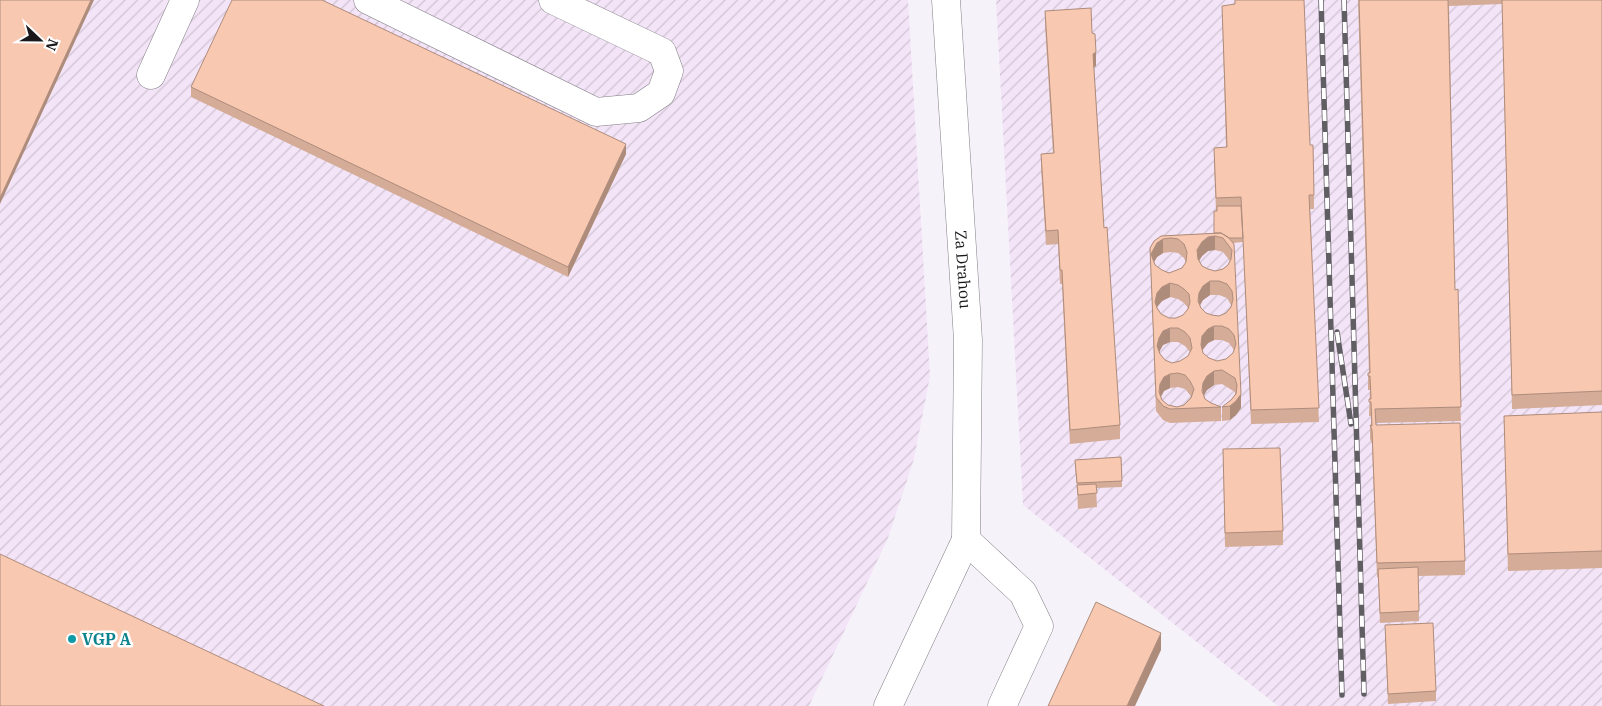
<svg xmlns="http://www.w3.org/2000/svg" width="1602" height="706" font-family="'IBM Plex Serif',serif">
<style>
.industrial{fill:url(#industrial-furrows)}
.lines{fill:none;stroke-linecap:round;stroke-linejoin:round}
.minor-casing{stroke:#827f86;stroke-width:29}
.minor{stroke:#fff;stroke-width:28}
.rail-casing{stroke:#615e63;stroke-width:5.5}
.rail{stroke:#fff;stroke-width:4;stroke-dasharray:11;stroke-linecap:butt}
.wall{fill:#d5ac98;fill-rule:evenodd}
.shaded-wall{fill:#ae8c7c}
.building{fill:#f8c8b1;stroke:#ae8c7c;fill-rule:evenodd}
.culture-dot{fill:#0f9aa8;stroke:#fff;stroke-width:2}
.labels{text-anchor:middle;dominant-baseline:central;stroke-width:5;stroke-linejoin:round;paint-order:stroke}
.street-label{font-size:16px;fill:#1a181b;stroke:#fff}
.culture-label{font-size:16px;font-weight:bold;fill:#0d838f;stroke:#fff;text-anchor:start}
</style>
<defs>
<pattern id="industrial-furrows" width="10" height="10" patternUnits="userSpaceOnUse" patternTransform="scale(1.25)"><rect width="10" height="10" fill="#f3e4f7"/><path d="M-1 1l2-2M0 10L10 0M9 11l2-2" fill="none" stroke="#d0c3d3"/></pattern>
</defs>
<rect width="100%" height="100%" fill="#f6f2fa"/>
<path class="industrial" d="M0 0H908L930 376 914 459 888 538 809 706H0Z
M996 0H1602V706H1278L1023 505Z"/>
<g class="lines">
<g class="minor-casing">
<g id="minor">
<path d="M368 0 596 112 639 108 661 93 669 71 662 52 553 0"/>
<path id="s1" d="M946 0 968 340 966 540 1023 593 1039 626 1002 706"/>
<path d="M151 75 185 0"/>
<path d="M888 706 966 540"/>
</g>
</g>
<use href="#minor" class="minor"/>
<g class="rail-casing">
<path id="rail" d="M1321 0 1342 695
M1344 0 1364 694
M1337 332 1351 424"/>
</g>
<use href="#rail" class="rail"/>
</g>
<path class="wall" d="M1358 0H1602V405L1512 409 1502 4 1449 6 1455 290 1461 421 1375 423 1376 425 1465 561V575L1418 576 1419 621 1380 623 1378 577H1377L1372 444 1370 439V425L1371 426V416H1369V413L1370 390H1368V376L1369 373Z
M1222 6 1310 145 1314 195V209H1310L1319 422 1251 424 1243 242 1233 243 1241 408 1236 415 1230 420 1222 421V407L1231 400 1235 394V392L1222 384 1214 385 1207 390 1204 395 1205 399 1211 403 1221 407V421L1170 423 1163 420 1156 411 1150 248 1161 236 1214 233 1216 211 1214 162 1226 147ZM1215 250 1223 252 1230 261 1228 265 1223 269 1215 271 1208 269 1202 266 1199 261 1202 256 1208 251ZM1171 252 1178 253 1184 258 1186 263 1182 268 1169 273 1162 270 1155 265 1154 262 1157 257 1163 253ZM1210 295H1219L1227 298 1231 305V307L1226 313 1219 316 1212 315 1206 313 1201 308 1200 305 1203 300ZM1170 297 1178 299 1184 303 1188 308 1183 315 1176 318H1169L1161 314 1157 307 1162 301ZM1214 340H1222L1229 343 1234 350 1233 353 1226 359 1217 361 1209 358 1203 353V350L1208 343ZM1170 342H1178L1185 346 1190 352 1188 356 1180 361 1172 363 1165 360 1160 354 1159 352 1163 345ZM1178 387 1185 389 1190 395 1191 397 1184 405 1177 407 1168 405 1162 400 1161 397 1164 391 1170 388Z
M1045 11 1092 33 1096 66 1094 67 1104 228 1120 425V439L1070 444 1062 284H1060L1058 244 1046 245 1041 168V154L1053 153 1045 25Z
M191 87 626 154 568 277 191 97Z
M1602 412V568L1508 571 1504 416Z
M1223 449 1283 531V545L1225 547Z
M1121 457 1122 487 1096 488 1097 507 1078 509 1077 489 1075 465Z
M1385 635 1436 691V701L1388 704Z"/>
<path class="shaded-wall" d="M91 0H94L0 204V198Z
M1096 52V66L1093 68V54Z
M626 144V154L568 277V267Z
M1215 236V250L1208 251 1202 256 1197 264V250L1202 242 1208 237Z
M1163 239V253L1157 257 1151 267V254L1157 243Z
M1210 281V295L1203 300 1199 307V293L1203 286Z
M1170 283V297L1162 301 1157 307 1155 302 1157 293 1162 287Z
M1214 326V340L1208 343 1202 350 1201 345 1202 336 1208 329Z
M1170 328V342L1163 345 1159 352 1157 346 1159 338 1163 331Z
M1214 371V385L1207 390 1203 397V383L1207 376Z
M1170 374V388L1164 391 1160 398V384L1164 377Z
M1241 394V408L1236 415 1230 420V406Z
M1161 633V650L1135 706H1127Z"/>
<path class="building" d="M0 0H91L0 198Z
M232 0H322L626 144 568 267 191 87Z
M1235 0H1304L1310 145H1313L1314 195H1309L1319 408 1251 410 1241 197 1216 198 1214 148 1227 147 1222 6 1235 4Z
M1359 0H1448L1455 290 1458 289 1461 407 1375 409 1376 425 1460 423 1465 561 1377 563 1372 430 1370 425 1372 426 1371 402H1369V399H1371L1370 376H1368V373H1370Z
M1502 0H1602V391L1512 395Z
M1091 8 1092 33 1095 34 1096 52 1093 54 1104 228 1107 227 1120 425 1070 430 1062 270H1060L1058 230 1046 231 1041 154 1054 153 1045 11Z
M1217 206H1241L1243 238H1229L1221 233H1214V211H1217Z
M1221 233 1228 237 1234 244 1241 394 1236 401 1230 406 1222 407 1231 400 1236 394 1237 385 1235 378 1222 370 1214 371 1207 376 1203 383 1202 391 1205 399 1211 403 1221 407 1170 409 1163 406 1156 397 1150 248 1154 241 1161 236ZM1215 236 1223 238 1232 250 1231 259 1228 265 1223 269 1215 271 1208 269 1202 266 1198 259 1197 250 1202 242 1208 237ZM1171 238 1178 239 1184 244 1187 252 1186 262 1182 268 1169 273 1162 270 1155 265 1151 254 1157 243 1163 239ZM1210 281H1219L1227 284 1232 291 1233 299 1231 307 1226 313 1219 316 1212 315 1206 313 1201 308 1198 301 1199 293 1203 286ZM1170 283 1178 285 1184 289 1189 294 1190 302 1188 309 1183 315 1176 318H1169L1161 314 1157 308 1155 302 1157 293 1162 287ZM1214 326H1222L1229 329 1234 335 1236 344 1233 353 1226 359 1217 361 1209 358 1203 353 1201 345 1202 336 1208 329ZM1170 328H1178L1185 332 1190 338 1192 348 1188 356 1180 361 1172 363 1165 360 1160 354 1157 346 1159 338 1163 331ZM1178 373 1185 375 1190 381 1194 389 1191 398 1184 405 1177 407 1168 405 1162 400 1159 392 1160 384 1164 377 1170 374Z
M1602 412V551L1508 554 1504 416Z
M1280 448 1283 531 1225 533 1223 449Z
M1121 457 1122 481 1077 483 1075 460Z
M1096 484 1097 493 1078 495 1077 485Z
M0 554 324 706H0Z
M1418 567 1419 611 1380 613 1378 569Z
M1096 602 1161 633 1127 706H1048Z
M1433 623 1436 691 1388 694 1385 625Z"/>
<circle class="culture-dot" cx="72" cy="639" r="5"/>
<g class="labels">
<g class="street-label">
<text stroke="none"><textPath href="#s1" startOffset="270">Za Drahou</textPath></text>
</g>
<g class="culture-label">
<text x="82" y="639">VGP A</text>
</g>
</g>
<g transform="translate(40 40) rotate(112)" stroke="#ffffff" stroke-width="4" paint-order="stroke">
<path d="M0-4L9 19L0 12L-9 19Z" fill="#1a181b"/>
<text y="-8" font-size="14" font-weight="bold" text-anchor="middle" fill="#1a181b">N</text>
</g>
</svg>
